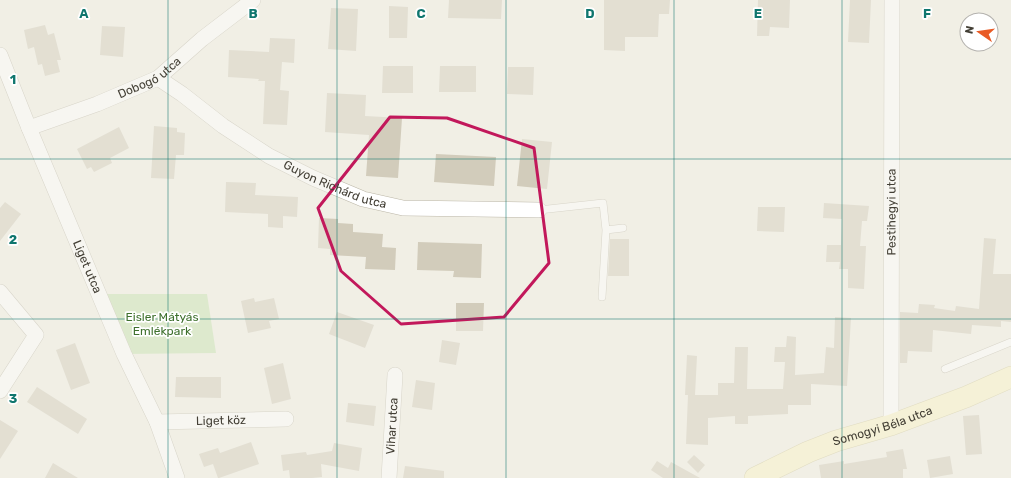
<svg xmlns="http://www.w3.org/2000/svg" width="1011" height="478" font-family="Rubik,sans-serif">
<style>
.green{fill:#c6e3b0}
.building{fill:#d2ccbb}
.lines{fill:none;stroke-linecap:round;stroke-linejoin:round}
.service-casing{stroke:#bcb7a8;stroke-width:8}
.minor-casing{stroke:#bcb7a8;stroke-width:16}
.secondary-casing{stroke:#cec697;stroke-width:22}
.service{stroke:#fff;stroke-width:7}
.minor{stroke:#fff;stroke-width:15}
.secondary{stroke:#faf4c6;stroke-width:21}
.marked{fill:none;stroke:#c2185b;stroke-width:3;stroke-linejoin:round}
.grid{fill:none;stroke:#0f766e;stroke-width:1;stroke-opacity:0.55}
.labels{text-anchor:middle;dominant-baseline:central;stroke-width:3.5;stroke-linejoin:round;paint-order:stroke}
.street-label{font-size:12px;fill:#433f35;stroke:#fff}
.park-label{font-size:12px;fill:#3e702d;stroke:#fff}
.grid-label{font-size:13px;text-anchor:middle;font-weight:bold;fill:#0f766e;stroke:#fff;stroke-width:3.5;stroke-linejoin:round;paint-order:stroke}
</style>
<rect width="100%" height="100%" fill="#f1efe5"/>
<path class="green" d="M99 294H207L216 353 124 354Z"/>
<path class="building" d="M449 0H502L501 19 448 18Z
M604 0H670L669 14H659L658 37H625V51L604 50Z
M758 0H790L789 28 770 27 769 36H757Z
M850 0H871L869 43 848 42Z
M389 6 408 7 407 38H389Z
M331 8 358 9 356 51 328 49Z
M45 25 48 35 54 33 61 60H57L60 72 45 76 42 64 38 65 34 47 28 49 24 30Z
M102 26 125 27 123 57 100 55Z
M270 38 295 39 294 63 282 62 280 90 289 91 287 125 263 124 265 81H258L259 79 228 77 229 50 269 52Z
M383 66H413V93H382Z
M440 66H476V92H439Z
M508 67H534L533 95 507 94Z
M327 93 366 95 365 116 402 118 398 178 366 176 369 135 325 132Z
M154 126 177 128V132L185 133 184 155H176L174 179 151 178Z
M119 127 129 148 110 158 112 163 94 172 91 167 87 169 77 149Z
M522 139 552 142 547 189 517 186Z
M436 154 496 157 494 186 434 182Z
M226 182 256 183 255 195 298 197 297 217 283 216V228L268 227V214L225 212Z
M5 202 21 214 0 241V208Z
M824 203 869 206 867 221H862L860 246H866L864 289 848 288V269H839L840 262H826L827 245H841L842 219 823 218Z
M758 207H785L784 232 757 231Z
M319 218 338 219V223L353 224V232L383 234 382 247 396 248 395 270 365 269 366 257 330 255V249L318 248Z
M984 238 996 239 993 274H1011V322L1001 321V327L972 325 971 334 933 330 932 352 908 351 907 363H900V312L918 313 919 304 935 305 934 308 955 311 956 306 979 309Z
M610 239H629V276H608Z
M418 242 482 244 481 278 453 277 454 271 417 270Z
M254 298 255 302 274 298 279 319 269 321 271 328 248 333 241 301Z
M456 303H484L483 331H456Z
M337 312 374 325 365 348 329 334Z
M835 317 851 318 847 386 811 384V405H788V414L748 416V424H735V416L708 418V445L686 444 688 395H685L687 355 697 356 695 395H718V383H734L735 347H748L747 389H783L785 362H774L775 347H786L787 336 796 337 795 375 824 373 826 347 834 348Z
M442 340 460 343 456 365 439 362Z
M75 343 90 383 71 390 56 350Z
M283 363 291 399 272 404 264 368Z
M176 377H221V398L175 397Z
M416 380 435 383 432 410 412 407Z
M37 387 87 419 78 434 27 402Z
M348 403 376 406 374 426 346 422Z
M979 415 982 454 966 455 963 416Z
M0 420 18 431 0 459Z
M251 442 259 464 219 478H218L213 464 204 467 199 454 218 448 220 453Z
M334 443 362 448 359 471 321 464 322 477 312 478H290L289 470 283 471 281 455 306 452 307 455 332 451Z
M903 449 907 469H903V478H821L819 465 844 461V464L887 457 886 452Z
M694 455 705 465 698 473 687 462Z
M950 456 953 474 930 478 927 460Z
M657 461 668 468 671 462 700 478H663L651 470Z
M53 463 78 478H45Z
M405 466 444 471V478H403Z"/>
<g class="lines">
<g class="service-casing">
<path id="service" d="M539 210 603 203 606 230 623 228
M602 297 606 230
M945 369 1011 342"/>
</g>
<g class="minor-casing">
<g id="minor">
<path id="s1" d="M0 55 29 128 124 354 157 422 177 478"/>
<path id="s2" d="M158 78 182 94 223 126 269 156 313 178 363 199 403 208 539 210"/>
<path id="s3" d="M29 128 97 104 158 78 202 39 253 0"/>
<path d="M0 292 36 335 0 391"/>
<path id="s4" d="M157 422 286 419"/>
<path id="s5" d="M891 425 892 0"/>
<path id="s6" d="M389 478 395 375"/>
</g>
</g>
<g class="secondary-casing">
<g id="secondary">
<path id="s7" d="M755 478 808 452 836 441 891 425 966 397 1011 377"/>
</g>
</g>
<use href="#service" class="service"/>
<use href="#minor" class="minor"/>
<use href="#secondary" class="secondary"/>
</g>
<path d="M0 0H1011V478H0ZM390 117 447 118 534 148 549 263 504 317 401 324 341 271 318 208Z" fill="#f1efe5" fill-opacity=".55" fill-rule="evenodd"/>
<path class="marked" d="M390 117 447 118 534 148 549 263 504 317 401 324 341 271 318 208Z"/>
<path class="grid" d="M168 0V478M337 0V478M506 0V478M674 0V478M842 0V478M0 159H1011M0 319H1011"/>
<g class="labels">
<g class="street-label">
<text stroke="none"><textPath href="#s3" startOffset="131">Dobogó utca</textPath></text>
<text stroke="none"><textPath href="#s2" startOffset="208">Guyon Richárd utca</textPath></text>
<text stroke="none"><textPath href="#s5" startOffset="213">Pestihegyi utca</textPath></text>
<text stroke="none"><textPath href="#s1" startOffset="229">Liget utca</textPath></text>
<text stroke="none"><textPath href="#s4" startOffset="64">Liget köz</textPath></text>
<text stroke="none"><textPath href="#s6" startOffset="52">Vihar utca</textPath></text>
<text stroke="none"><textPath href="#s7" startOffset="138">Somogyi Béla utca</textPath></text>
</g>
<g class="park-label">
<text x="162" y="317">Eisler Mátyás<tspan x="162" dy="14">Emlékpark</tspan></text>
</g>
</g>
<g class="grid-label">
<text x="84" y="18">A</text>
<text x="253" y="18">B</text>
<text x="421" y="18">C</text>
<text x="590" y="18">D</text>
<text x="758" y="18">E</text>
<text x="927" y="18">F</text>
<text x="13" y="84">1</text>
<text x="13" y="244">2</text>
<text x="13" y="403">3</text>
</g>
<g transform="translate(979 32) rotate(283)"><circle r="19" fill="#ffffff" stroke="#b4b2ae"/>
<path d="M0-3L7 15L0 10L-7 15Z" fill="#e95a24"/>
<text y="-6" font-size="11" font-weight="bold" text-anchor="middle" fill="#433f35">N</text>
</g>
</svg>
